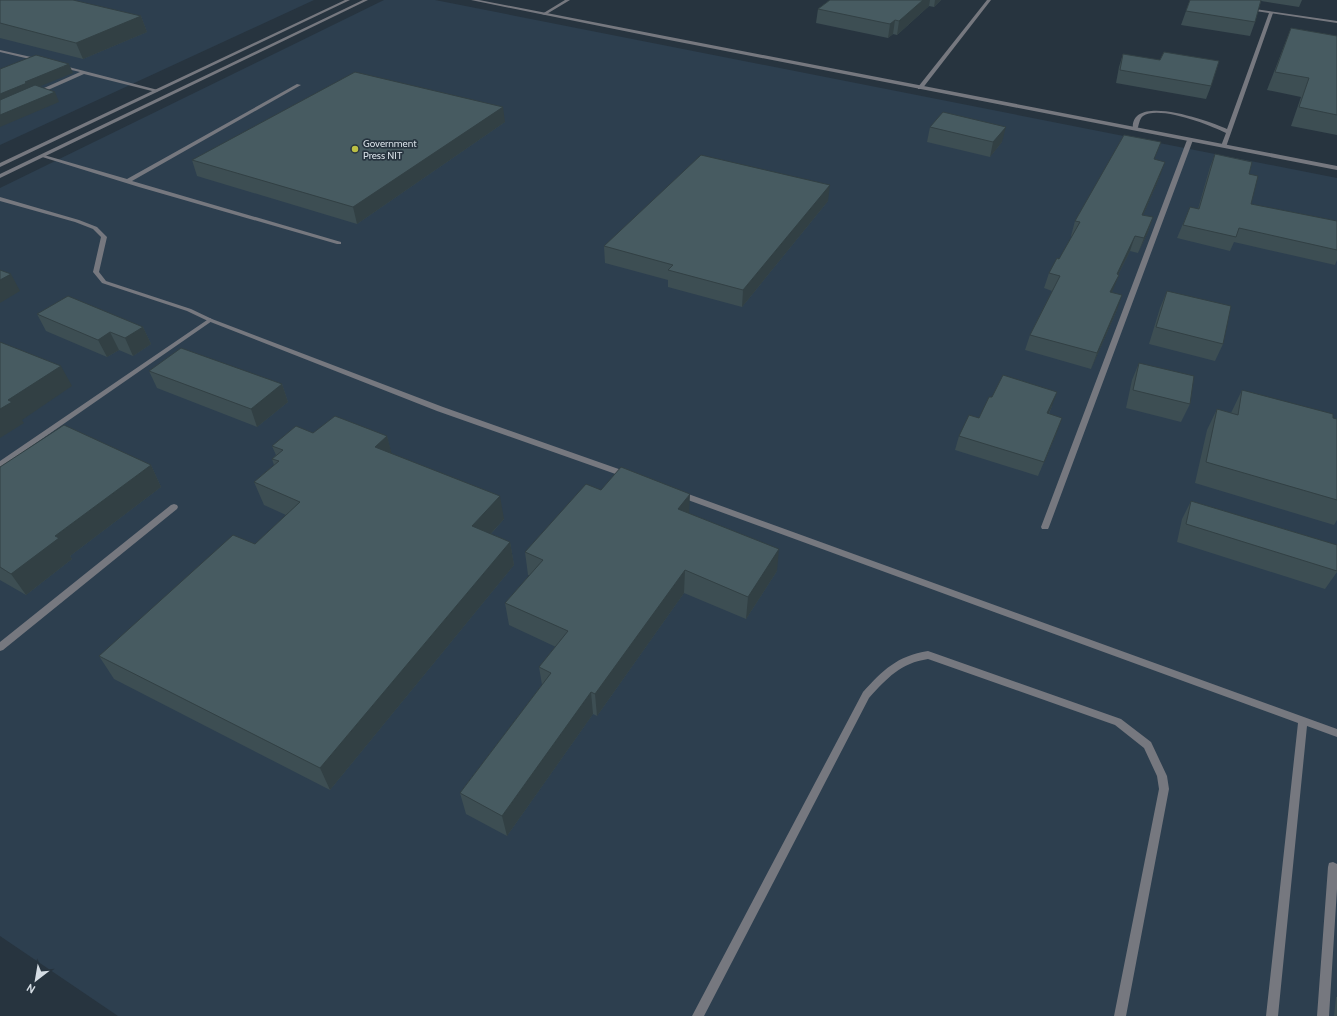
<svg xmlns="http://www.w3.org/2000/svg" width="1337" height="1016" font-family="Cabin,sans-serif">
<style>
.built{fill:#2d3f4f}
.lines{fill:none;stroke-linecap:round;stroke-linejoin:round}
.service{fill:#76787f;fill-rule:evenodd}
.minor{fill:#76787f;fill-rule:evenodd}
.tertiary{fill:#76787f;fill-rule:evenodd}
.wall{fill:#3d4e53}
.shaded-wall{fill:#324044}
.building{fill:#475b61;stroke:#324044}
.poi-dot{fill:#bcbf44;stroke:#27343f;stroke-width:1.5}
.labels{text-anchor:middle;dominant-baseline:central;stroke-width:3.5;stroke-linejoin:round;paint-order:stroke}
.far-poi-label{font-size:10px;fill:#d5dde4;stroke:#27343f;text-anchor:start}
</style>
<rect width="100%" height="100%" fill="#27343f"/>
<path class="built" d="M0 0H314L0 145Z
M384 0H435L1337 178V1016H118L0 936V188Z"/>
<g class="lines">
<path class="service" d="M1271 12 1273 13 1226 147 1221 146 1226 133C1210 125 1159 105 1143 116 1139 119 1139 126 1137 130H1133C1128 91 1212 122 1227 129L1269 13Z
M0 50 40 59V60L38 61 0 52Z
M61 65 158 90V91L156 92 84 74 39 94H35V92L80 72 59 67V66Z
M1190 138 1193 140 1049 527 1048 529H1042L1041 527 1187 140Z
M210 318 213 320 212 321 0 468V461Z
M174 504 177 505 178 507 177 509 3 650 0 651V642L171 505Z
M928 651 1121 719 1151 742 1167 776 1169 789 1126 1016H1114L1159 789 1157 776 1144 748 1115 725 928 659C901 663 887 678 869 698L704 1016H692L863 692C883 670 897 656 928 651Z
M1333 862 1337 864V889L1329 1016H1317L1328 867 1329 863Z"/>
<path class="minor" d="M565 0H570L545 15 542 14Z
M987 0H991L922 89H918V87Z
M1248 8 1337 21V23L1249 10Z
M297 84 301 85 132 181 341 242V244H337L139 187 39 156 44 155 127 179Z
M0 197 79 220 97 227 107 237 99 272 106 281 191 309 212 319 443 407 630 473 631 475 630 477H624L437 411 208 321 187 311 102 283 93 272 101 237 93 229 75 222 0 201Z
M680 491 1337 729V737L1307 726 1278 1016H1266L1298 723 677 496 676 494 677 492Z"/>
<path class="tertiary" d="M345 0H350L0 167V163Z
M363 0H368L0 178V174Z
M471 0H479L1337 166V170L669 40Z"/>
</g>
<path class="wall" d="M0 0 141 16 147 32 83 59 0 38Z
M830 0H941L934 7 929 6 897 35 893 34 888 38 816 23 818 9Z
M1190 0H1302L1299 7 1261 1 1255 22 1250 36 1181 25Z
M1291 28 1337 36V135L1291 126 1301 97 1267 90 1284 46Z
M1123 54 1211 86 1206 99 1116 83 1119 67Z
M505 122 357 224 197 176 192 160Z
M930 127 1002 142 990 157 927 142Z
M1215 154 1251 204 1337 221V260L1335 265 1234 242 1230 251 1177 238 1190 207 1198 209 1210 167Z
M1160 176 1143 215 1153 217 1148 232 1138 253 1130 251 1118 275 1112 292 1117 310 1091 369 1025 350 1030 335 1052 291 1044 288 1049 273 1059 259 1072 236H1071L1075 221Z
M828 201 742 307 668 287V280L605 263 604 246Z
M1167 291 1223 344 1215 361 1149 344 1160 308Z
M37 314 143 327 151 344 133 356 119 350 107 357 46 331Z
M1139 363 1190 404 1181 422 1126 408 1132 380Z
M149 371 282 384 288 402 257 427 157 388Z
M1242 390 1337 419V520L1334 525 1195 483 1207 430 1217 409 1231 413Z
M992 397 1052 406 1049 414 1057 432 1038 476 955 450 959 436 979 418Z
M313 433 387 436 391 453 504 519 491 534 510 542 514 565 330 790 114 679 99 656 255 544 286 515 264 505 254 482 274 465 272 459 276 455 272 446Z
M151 465 161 487 70 556 72 559 26 595 0 580V467Z
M601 490 689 513 777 571 746 619 684 593 597 716 593 714 507 836 466 814 460 793 542 685 539 667 556 647 509 625 505 603 530 575H528L525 552Z
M1191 501 1337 545V572L1325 589 1177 542 1182 519Z
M1336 997H1337V1016H1334Z"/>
<path class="shaded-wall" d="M923 0H930L929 6 897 35 899 21Z
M935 0H941L934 7Z
M141 16 147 32 83 59 76 43Z
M895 20 893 34 888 38 890 24Z
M69 64 73 73 31 90 0 105V94L25 82Z
M55 92 59 102 0 127V115Z
M503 107 505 122 357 224 353 207Z
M1006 127 1002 142 990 157 993 142Z
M1165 162 1160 176 1137 229 1142 215Z
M830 185 828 201 742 307 743 290Z
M1153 217 1148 232 1138 253 1144 238Z
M1135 236 1130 251 1111 289 1117 274Z
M11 274 20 291 0 303V280Z
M1119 275 1113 290 1105 307 1110 292Z
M1122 295 1117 310 1091 369 1097 353Z
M143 327 151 344 133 356 125 338Z
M110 332 119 350 107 357 98 340Z
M61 366 72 386 22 420 24 423 0 438V409L8 400Z
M282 384 288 402 257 427 251 409Z
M1057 392 1052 406 1042 428 1047 413Z
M1062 418 1057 432 1038 476 1044 462Z
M387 436 393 459 375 447Z
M151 465 161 487 70 556 72 559 26 595 11 574 55 536Z
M690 494 689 516 678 509Z
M500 496 504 519 476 550 472 526Z
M510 542 514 565 330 790 320 768Z
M779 549 777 571 746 619 748 597Z
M685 570 684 593 597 716 595 694Z
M591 692 593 714 507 836 502 816Z"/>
<path class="building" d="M0 0H73L141 16 76 43 0 23Z
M830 0H923L899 21 895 20 890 24 818 9Z
M1190 0H1261L1255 22 1186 11Z
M1291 28 1337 36V115L1299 107 1309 78 1275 72Z
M1164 52 1219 61 1211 86 1120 70 1123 54 1160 60Z
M36 55 69 64 25 82 27 83 0 94V69Z
M355 72 503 107 353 207 192 160Z
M35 85 55 92 0 115V100Z
M943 112 1006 127 993 142 930 127Z
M1124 135 1161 142 1154 159 1165 162 1142 215 1153 217 1144 238 1135 236 1117 274 1119 275 1110 292 1122 295 1097 353 1030 335 1060 276 1049 273 1057 258 1059 259 1080 222 1075 221Z
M1215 154 1252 162 1249 174 1258 176 1251 204 1337 221V250L1239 228 1236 237 1183 225 1190 207 1199 209Z
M701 155 830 185 743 290 668 270 673 265 604 246Z
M0 270 11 274 0 280Z
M1167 291 1231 306 1223 344 1156 327Z
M68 296 143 327 125 338 110 332 98 340 37 314Z
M0 342 61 366 8 400 12 402 0 409Z
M181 348 282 384 251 409 149 371Z
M1139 363 1194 376 1190 404 1133 390Z
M1003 375 1057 392 1047 413 1062 418 1044 462 959 436 969 415 979 418 989 397H992Z
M1242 390 1333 414V418L1337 419V500L1206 462 1217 409 1238 415Z
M335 416 387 436 375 447 500 496 472 526 510 542 320 768 99 656 233 535 255 544 300 502 254 482 279 461 272 459 283 450 272 446 296 426 313 433Z
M64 425 151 465 55 536 59 538 11 574 0 567V467Z
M621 467 690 494 678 509 779 549 748 597 685 570 595 694 591 692 502 816 460 793 551 673 539 667 568 631 505 603 543 560 525 552 586 484 601 490Z
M1191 501 1337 545V571L1186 524Z"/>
<circle class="poi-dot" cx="355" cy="149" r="4"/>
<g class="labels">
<g class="far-poi-label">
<text x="363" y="143">Government<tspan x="363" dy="12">Press NIT</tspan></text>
</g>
</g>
<g transform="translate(36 980) rotate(211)" stroke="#27343f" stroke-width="3" paint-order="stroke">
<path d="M0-3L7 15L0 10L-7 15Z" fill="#d5dde4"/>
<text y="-6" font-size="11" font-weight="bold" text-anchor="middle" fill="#d5dde4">N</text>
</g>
</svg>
